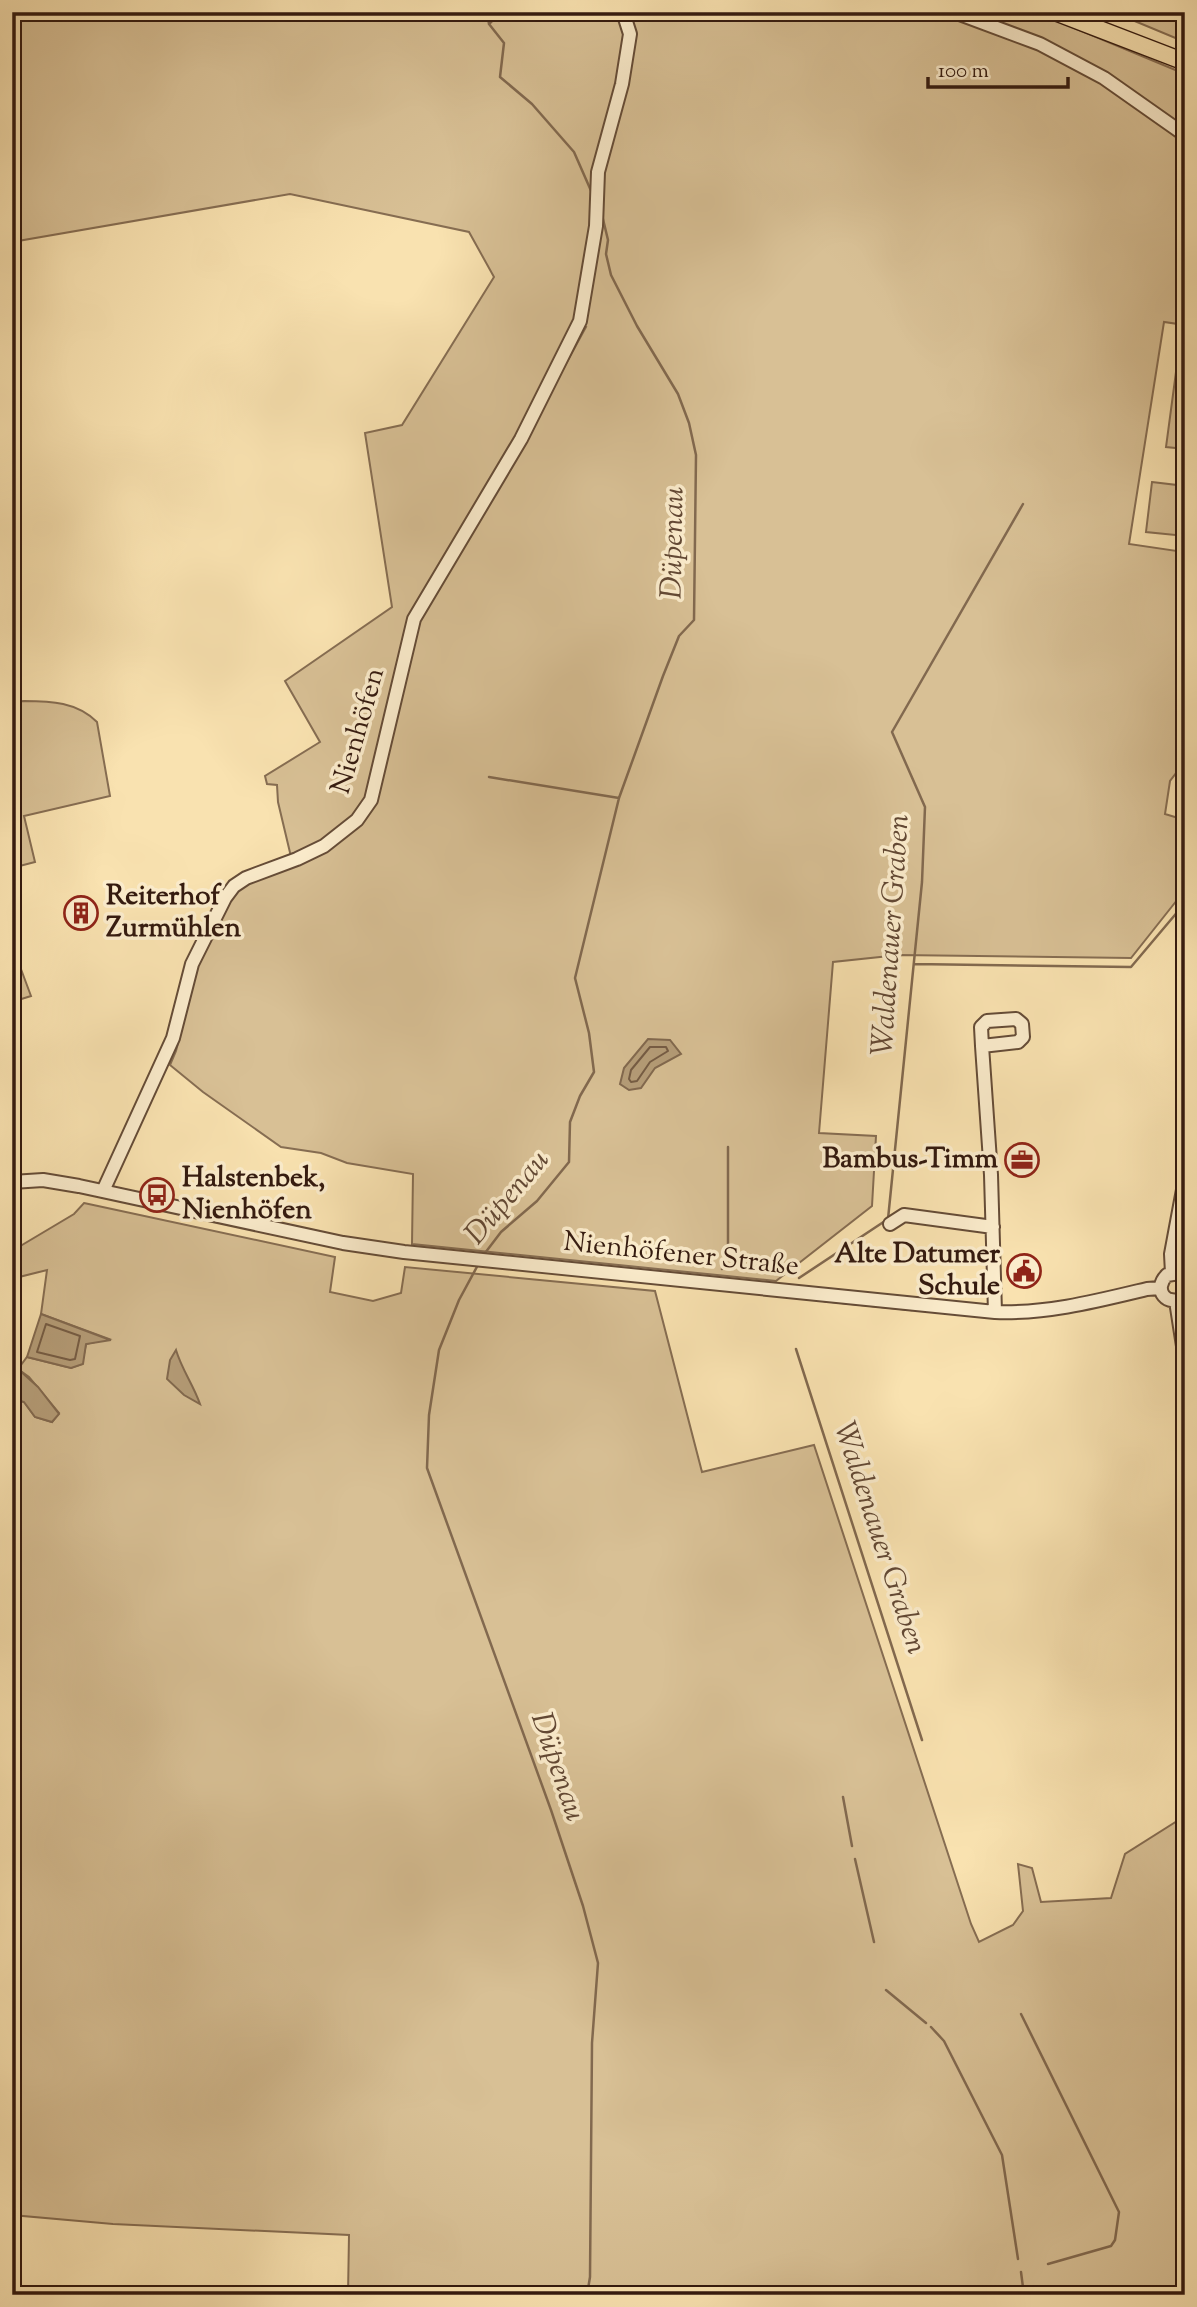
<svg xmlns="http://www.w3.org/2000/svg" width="1197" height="2307" font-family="'Sorts Mill Goudy',serif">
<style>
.green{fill:#d8c095;stroke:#866d52;stroke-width:2;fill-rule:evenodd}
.water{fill:#b69e79;stroke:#82694f;stroke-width:2}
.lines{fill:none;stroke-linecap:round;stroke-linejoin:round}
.shore{stroke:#755c44;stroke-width:2}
.stream{stroke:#82694f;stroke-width:2.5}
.minor-casing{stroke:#654c37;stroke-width:16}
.major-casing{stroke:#341a0f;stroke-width:19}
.minor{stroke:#fbeccc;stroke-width:12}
.major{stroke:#f9e2b0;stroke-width:16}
.labels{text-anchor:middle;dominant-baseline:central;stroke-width:7;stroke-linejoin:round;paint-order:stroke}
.street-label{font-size:28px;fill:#341a0f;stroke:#fbeccc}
.poi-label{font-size:28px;font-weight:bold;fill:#341a0f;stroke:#fbeccc;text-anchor:start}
.water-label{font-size:30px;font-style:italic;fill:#624834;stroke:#fbeccc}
</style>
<rect width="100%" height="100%" fill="#f9e2b0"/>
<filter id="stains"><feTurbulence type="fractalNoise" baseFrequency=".00286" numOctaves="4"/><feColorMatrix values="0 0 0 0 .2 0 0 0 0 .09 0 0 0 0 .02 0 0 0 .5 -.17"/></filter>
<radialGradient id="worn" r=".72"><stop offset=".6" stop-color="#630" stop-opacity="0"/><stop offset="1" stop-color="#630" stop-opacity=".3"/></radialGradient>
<path class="green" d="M12 12H1036L1185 74V325L1164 322 1129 544 1184 552 1185 745 1183 764 1170 781 1165 814 1185 820V890L1131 958 899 955 833 962 819 1133 876 1136 872 1206 776 1281 412 1244 413 1174 347 1163 321 1153 281 1147 203 1092 170 1065 176 1051 198 966 225 901 257 877 292 861 278 802 277 785 267 784 265 776 320 742 285 681 392 607 365 433 402 425 494 277 469 232 290 194 12 242ZM573 321 586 327 525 439 515 438Z
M1113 12H1185V42Z
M1180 342 1185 343V449L1166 447Z
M1152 482 1185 486V536L1146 532Z
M24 701C51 701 77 702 97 722L110 796 24 816 35 862 12 868V702Z
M12 945 31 996 12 1002Z
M84 1203 335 1257 330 1292 373 1301 401 1293 405 1267 655 1291 702 1472 814 1445 971 1924 979 1942 1013 1925 1023 1911 1018 1864 1032 1868 1041 1902 1111 1898 1125 1854 1185 1816V2295H348L349 2235 113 2224 12 2215V1398L24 1402 35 1417 52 1422 59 1413 29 1377 18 1369 27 1357 71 1368 82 1364 86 1344 109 1339 41 1314 47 1270 15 1278 12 1273V1251L74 1214Z"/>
<path class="water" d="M648 1039 670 1040 681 1054 655 1068 641 1088 629 1090 620 1084 624 1068Z
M41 1314 110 1340H111L86 1344 83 1364 71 1368 27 1357Z
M176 1350C182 1370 193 1384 200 1404L184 1395 167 1379 170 1360Z
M18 1369 38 1387 59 1414 52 1422 35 1417 24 1402 12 1398V1379Z"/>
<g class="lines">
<path class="shore" d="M650 1047H666L668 1051 650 1062 637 1081 631 1082 629 1079 631 1070Z
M46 1324 80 1336 75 1359 70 1360 37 1352Z"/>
<path class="stream" d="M487 12 489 24 504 43 500 77 532 104 574 152 592 193
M489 24 501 12
M489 777 619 798
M914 964 1131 967 1185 903
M482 1257 501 1232 537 1201 569 1162 570 1122 580 1096 594 1072 589 1033 575 978 619 798 663 676 679 636 694 620 696 455 689 423 678 394 637 326 611 275 606 254 608 240 602 215
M479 1263 459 1300 439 1350 429 1415 427 1468 551 1810 583 1906 598 1963 592 2043 590 2277 587 2295
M722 1269 728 1246V1147
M799 1278 888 1219 922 882 925 807 892 732 1023 504
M824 1301 912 1310
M796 1349 922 1740
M843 1797 852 1846
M855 1859 874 1942
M886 1990 926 2023
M1021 2014 1119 2212 1115 2240 1111 2246 1048 2264
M931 2027 944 2041 1002 2155 1018 2259
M1021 2272 1024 2295"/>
<g class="minor-casing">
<path id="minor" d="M954 12 1040 44 1104 78 1185 135
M1016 1019 1022 1024 1023 1037 1018 1042 982 1046 981 1027 987 1021Z
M982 1046 991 1175 995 1312
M12 1182 43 1180 79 1186 343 1243 404 1252 995 1312C1047 1314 1097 1301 1147 1289L1160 1288
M103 1191 173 1038 192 964 225 898 234 886 246 878 297 859 324 846 357 820 371 800 414 619 521 439 580 321 596 226 598 172 622 84 630 34 623 12
M890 1224 904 1215 993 1227
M1172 1273 1171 1254 1185 1179
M1185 1277 1179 1273 1167 1275C1152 1290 1167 1308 1185 1297
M1176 1301 1185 1359"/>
</g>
<g class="major-casing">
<path id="major" d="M1055 12 1185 62"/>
</g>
<use href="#minor" class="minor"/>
<use href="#major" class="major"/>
</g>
<defs>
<g id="building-ring" transform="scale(1.75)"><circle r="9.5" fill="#fbeccc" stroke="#8f2418" stroke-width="1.5"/><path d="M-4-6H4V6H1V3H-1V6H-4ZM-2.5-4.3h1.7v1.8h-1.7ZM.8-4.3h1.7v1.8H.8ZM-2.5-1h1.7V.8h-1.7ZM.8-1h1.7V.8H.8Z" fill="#8f2418"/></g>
<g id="office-ring" transform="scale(1.75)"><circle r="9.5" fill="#fbeccc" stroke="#8f2418" stroke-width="1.5"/><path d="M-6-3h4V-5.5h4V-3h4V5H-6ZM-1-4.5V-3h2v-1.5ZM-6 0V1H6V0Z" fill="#8f2418"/></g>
<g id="bus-ring" transform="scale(1.75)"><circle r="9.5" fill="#fbeccc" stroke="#8f2418" stroke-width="1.5"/><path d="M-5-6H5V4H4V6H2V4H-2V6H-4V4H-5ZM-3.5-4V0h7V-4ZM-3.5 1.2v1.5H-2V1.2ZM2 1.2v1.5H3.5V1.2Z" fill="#8f2418"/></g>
<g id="civic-ring" transform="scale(1.75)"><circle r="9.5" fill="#fbeccc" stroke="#8f2418" stroke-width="1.5"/><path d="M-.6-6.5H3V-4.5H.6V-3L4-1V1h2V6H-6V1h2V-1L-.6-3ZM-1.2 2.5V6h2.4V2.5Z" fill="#8f2418"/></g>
</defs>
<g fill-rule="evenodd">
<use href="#building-ring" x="81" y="913"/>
<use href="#office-ring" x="1022" y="1160"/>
<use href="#bus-ring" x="157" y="1195"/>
<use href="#civic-ring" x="1024" y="1271"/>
</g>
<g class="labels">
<g class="street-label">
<text transform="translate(359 731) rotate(-74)">Nienhöfen</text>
<text transform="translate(681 1255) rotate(6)">Nienhöfener Straße</text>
</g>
<g class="poi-label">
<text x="106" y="897">Reiterhof<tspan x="106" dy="32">Zurmühlen</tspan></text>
<text x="998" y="1160" text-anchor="end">Bambus-Timm</text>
<text x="182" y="1179">Halstenbek,<tspan x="182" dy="32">Nienhöfen</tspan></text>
<text x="1000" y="1255" text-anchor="end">Alte Datumer<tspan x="1000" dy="32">Schule</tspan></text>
</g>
<g class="water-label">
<text transform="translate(674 543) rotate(-89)">Düpenau</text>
<text transform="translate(892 935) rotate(-86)">Waldenauer Graben</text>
<text transform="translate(508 1198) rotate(-50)">Düpenau</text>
<text transform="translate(879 1538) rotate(72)">Waldenauer Graben</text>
<text transform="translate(557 1767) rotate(71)">Düpenau</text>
</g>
</g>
<rect width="1197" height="2307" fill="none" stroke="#f9e2b0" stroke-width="42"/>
<rect x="14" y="14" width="1169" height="2279" fill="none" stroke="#341a0f" stroke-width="3.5"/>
<rect x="21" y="21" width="1155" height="2265" fill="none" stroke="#341a0f" stroke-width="2"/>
<path d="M928 77v10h140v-10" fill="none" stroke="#341a0f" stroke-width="3.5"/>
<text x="938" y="77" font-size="21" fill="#341a0f" stroke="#fbeccc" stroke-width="5" paint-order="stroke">100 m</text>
<rect width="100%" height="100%" filter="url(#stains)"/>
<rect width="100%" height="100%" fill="url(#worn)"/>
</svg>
